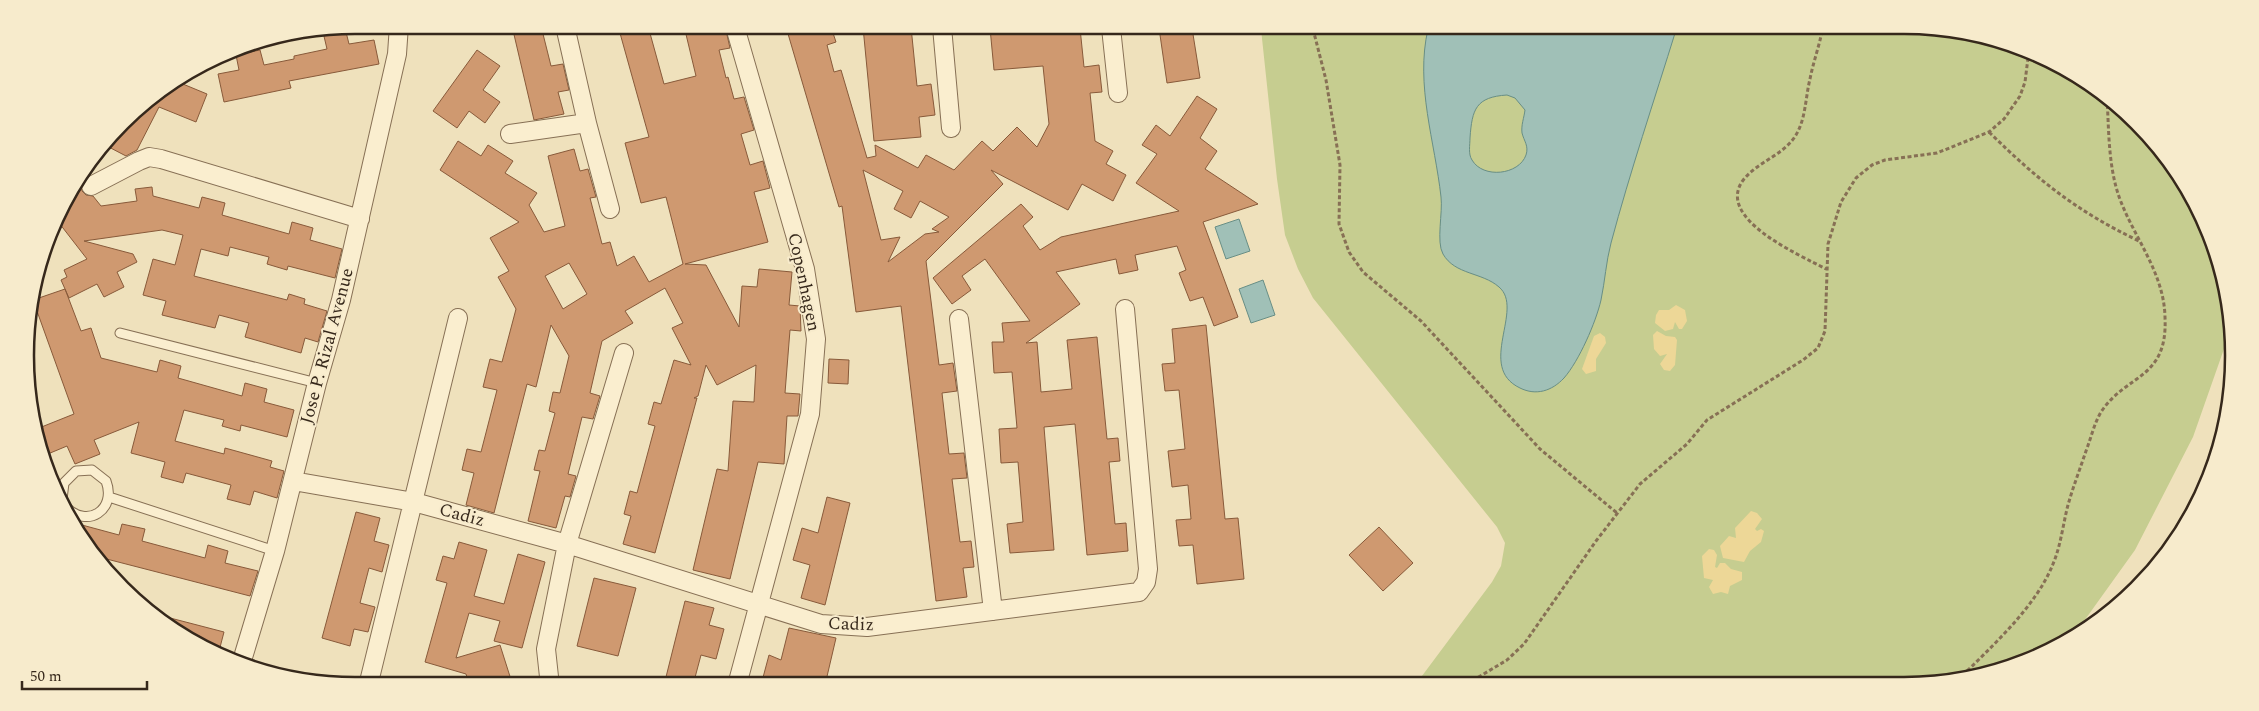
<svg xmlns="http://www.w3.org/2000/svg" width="2259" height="711" font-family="Spectral,serif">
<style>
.green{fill:#c6cd90}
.sand{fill:#edd797}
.water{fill:#a0c0b7;stroke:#688e85;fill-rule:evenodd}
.building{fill:#cf9970;stroke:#885a3a;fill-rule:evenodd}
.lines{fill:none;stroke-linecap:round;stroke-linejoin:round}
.lane-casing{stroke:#877055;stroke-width:11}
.street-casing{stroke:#877055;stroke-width:20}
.path{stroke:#877055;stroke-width:3;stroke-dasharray:4 2.5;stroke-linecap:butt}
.lane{stroke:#faeecf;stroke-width:9}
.street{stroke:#faeecf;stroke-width:18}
.labels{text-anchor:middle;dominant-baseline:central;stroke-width:4;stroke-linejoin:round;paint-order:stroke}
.street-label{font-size:18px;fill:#36281b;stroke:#f7ebcc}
.rim{fill:none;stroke:#36281b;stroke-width:2.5}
</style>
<rect width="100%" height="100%" fill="#efe1bc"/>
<path class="green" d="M1261 29 1968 31 2030 50 2087 81 2137 122 2178 172 2209 229 2225 283V346L2193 437 2135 550 2074 635 2049 652 1947 683 1416 684 1492 582 1501 566 1505 543 1497 527 1313 298 1298 269 1285 235 1277 179Z"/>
<path class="sand" d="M1676 305 1685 310 1687 321 1682 329H1679L1675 322 1673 329 1665 331 1655 323 1656 315 1659 310H1669Z
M1657 331 1666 336 1675 337 1677 340 1675 365 1670 371 1664 370 1660 364 1667 354 1660 356 1654 349 1653 335Z
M1600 333 1605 337 1606 343 1596 359V371L1586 374 1582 369 1594 336Z
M1751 511 1757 513 1762 519 1755 529 1757 531 1761 529 1764 531 1761 542 1750 551 1744 562 1723 558 1720 546 1729 536 1736 538 1735 528Z
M1709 549 1714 550 1717 555 1715 567 1717 568 1720 563H1725L1731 569 1742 572V580L1730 586 1728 594 1721 592 1713 594 1709 587 1713 580 1704 578 1702 556Z"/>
<path class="water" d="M1428 29 1676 30C1654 101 1630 172 1611 243 1606 262 1605 281 1601 300 1596 322 1579 361 1564 378 1552 391 1536 396 1520 388 1476 367 1525 309 1499 287 1482 272 1455 275 1443 254 1436 242 1443 212 1441 197 1435 142 1415 85 1428 29ZM1507 95 1515 98 1525 110C1524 118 1521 125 1522 133 1524 141 1529 146 1526 155 1519 175 1483 179 1472 160 1468 154 1470 145 1470 138 1472 109 1476 97 1507 95Z
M1239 219 1250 251 1226 259 1215 227Z
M1263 280 1275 315 1251 323 1239 289Z"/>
<path class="building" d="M512 26H541L551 66 563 64 569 90 558 92 564 114 534 120Z
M618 26H648L664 84 696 76 684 26H725L730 48 719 50 726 78 728 77 734 99 744 97 754 130 741 134 750 165 763 161 770 188 754 192 768 242 685 264 706 265 739 327 742 286 757 287 759 269 792 272 789 305 800 306 801 331 790 330 785 393 800 394 798 416H787L784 464 758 462 730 579 693 570 717 469 728 471 733 401 754 402 756 365 717 385 706 365 698 396 694 398H697L655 553 623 544 631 516 624 514 630 491 637 493 655 426 648 424 654 402 661 404 674 360 691 365 672 328 683 323 665 288 625 311 633 323 602 341 590 393 600 396 593 419 582 417 568 474 576 476 570 497 565 496 556 528 528 521 540 471 534 470 539 450 545 451 555 413 549 411 553 392 560 393 569 356 551 325 536 387 527 384 494 513 466 505 474 473 462 470 467 449 481 452 497 390 483 387 490 359 502 362 516 309 498 277 509 271 490 238 519 222 440 170 458 141 481 156 488 145 513 161 505 173 537 193 529 205 544 232 565 226 548 156 574 149 580 171 588 169 596 197 590 198 602 244 610 242 617 266 634 256 649 282 683 264 666 197 641 203 625 143 649 137ZM569 263 587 294 563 309 545 276Z
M786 27H831L836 42 827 45 834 72 841 70 867 158 876 156 875 145 918 168 926 155 954 170 982 141 993 151 1017 127 1037 147 1049 124 1043 66 994 70 990 28H1080L1084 67 1099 65 1102 92 1090 93 1095 141 1113 151 1106 164 1126 175 1113 201 1082 184 1068 210 991 170 1003 184 926 261 939 365 953 363 957 391 942 393 949 454 964 453 967 478 952 479 960 542 971 541 974 567 963 568 967 597 936 601 901 306 856 312 842 206 839 207ZM863 170 903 191 894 209 911 218 920 201 949 217 932 229 939 232 925 234 888 262 900 237 881 240Z
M863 27H911L917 86 931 84 935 115 919 117 921 137 874 141Z
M345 28 349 44 374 40 379 64 289 81 291 88 224 102 218 74 239 70 236 55 260 50 264 65 294 59V56L327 49 323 32Z
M1159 28H1192L1200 78 1167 83Z
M477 50 500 66 483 90 500 102 485 123 469 111 457 128 433 111Z
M178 82 207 94 196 122 159 107 137 150 126 156 103 144 137 107Z
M1197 96 1217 109 1200 138 1217 151 1205 169 1258 204 1203 222 1238 317 1214 326 1203 297 1190 301 1179 273 1186 270 1177 246 1135 255 1138 270 1119 274 1116 259 1056 272 1080 304 1026 343 1037 342 1041 392 1072 389 1067 340 1097 337 1107 439 1118 438 1120 461 1109 462 1115 524 1126 523 1128 551 1087 555 1075 424 1044 427 1054 550 1010 553 1007 524 1023 522 1018 462 1001 463 999 429 1017 428 1012 372 994 373 992 342H1004L1002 323 1030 321 985 259 962 276 971 290 952 304 933 278 1021 204 1033 217 1023 226 1040 250 1061 237 1179 211 1136 183 1157 154 1142 145 1156 125 1170 136Z
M79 178 82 181V191L86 195 93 196 101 206 137 201 135 189 152 187 153 196 199 208 202 197 225 203 222 215 289 234 292 222 313 228 310 240 342 249 335 278 288 266 287 270 267 264 269 257 230 247 228 256 201 249 194 276 287 300 289 294 305 299 304 304 327 311 318 342 305 338 301 353 245 337 249 323 219 315 215 328 162 315 166 301 143 295 153 259 175 265 183 235 162 230 84 241 133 254 137 262 117 272 124 287 104 297 97 284 69 298 61 280 67 277 64 270 87 259 56 219 59 209Z
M65 289 81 331 91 328 101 358 157 372 160 360 181 366 178 378 242 396 245 383 267 389 264 402 294 410 287 437 241 425 240 431 222 426 224 420 184 410 175 441 224 454 225 448 272 461 270 467 284 471 277 498 254 491 250 505 227 499 231 485 186 473 183 483 161 477 165 462 131 453 139 422 94 440 100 454 75 464 67 446 43 456 34 430 74 414 33 300Z
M1206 325 1225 519 1238 518 1244 579 1197 584 1193 545 1179 546 1176 520 1191 519 1188 485 1172 487 1168 451 1185 449 1179 390 1165 391 1162 364 1175 363 1172 329Z
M829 359 849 360 848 384 828 383Z
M827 497 850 503 825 605 801 598 810 565 793 560 802 528 818 533Z
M356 512 380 518 374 541 389 545 382 572 369 568 360 603 375 607 368 632 354 629 350 646 322 638Z
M122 524 145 529 142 541 205 558 208 545 228 551 225 563 258 571 250 596 95 556 79 535 82 525 119 535Z
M1379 527 1413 563 1383 591 1349 555Z
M459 542 487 550 474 596 504 604 518 554 545 562 522 648 494 641 500 621 469 613 456 658 500 645 513 686H470L466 674 425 662 447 583 436 580 443 556 454 559Z
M594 578 636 588 618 656 577 646Z
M685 601 714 608 709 625 724 629 716 659 701 655 693 685H664Z
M151 613 224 632 218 655 172 630Z
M789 628 836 638 825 685H761L769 655 781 660Z"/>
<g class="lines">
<g class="lane-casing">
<path id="lane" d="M120 333 317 383
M109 497 275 551
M62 499 64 483 76 471 92 470 106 481C117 510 87 529 66 507"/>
</g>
<g class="street-casing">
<path id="street" d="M735 27 805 269 816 339 810 414 737 685
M942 27 951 128
M1111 28 1118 93
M587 123 610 209
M510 134 587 123 565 26
M91 186 139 161 149 157 161 159 360 219
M959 319 993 611
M293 481 414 502 567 544 821 624 867 627 1139 592 1146 582 1148 569 1125 309
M241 664 275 551 317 383 341 300 397 54 399 25
M368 686 458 318
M550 686 546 649 567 544 624 353"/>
</g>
<path class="path" d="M1313 29 1326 80 1340 165 1339 224 1349 252 1363 272 1421 321 1540 449 1617 513
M1822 31C1819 47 1813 63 1810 79 1805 99 1806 121 1794 138 1781 156 1758 162 1744 179 1713 218 1800 255 1826 269
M1989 132C2038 180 2076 211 2139 241
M1958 680C1991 647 2036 607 2053 564 2061 545 2063 524 2068 505 2073 487 2080 469 2086 451 2091 438 2094 424 2101 412 2127 373 2168 380 2165 317 2164 274 2136 240 2121 202 2108 169 2109 132 2107 97
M1467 684 1507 660 1524 644 1596 541 1640 484 1687 444 1707 420 1803 360 1818 348 1825 331 1828 244 1841 202 1856 178 1872 165 1885 160 1937 153 1989 132 2004 119 2020 96 2025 82 2029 50"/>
<use href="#lane" class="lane"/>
<use href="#street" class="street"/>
</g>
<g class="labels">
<g class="street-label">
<text transform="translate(804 282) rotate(78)">Copenhagen</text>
<text transform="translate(327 346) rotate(-75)">Jose P. Rizal Avenue</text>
<text transform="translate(462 515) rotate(15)">Cadiz</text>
<text transform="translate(851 624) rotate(2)">Cadiz</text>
</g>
</g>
<path d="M0 0H2259V711H0ZM355 34H1904A321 321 0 0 1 2225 355V356A321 321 0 0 1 1904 677H355A321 321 0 0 1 34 356V355A321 321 0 0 1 355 34Z" fill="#f7ebcc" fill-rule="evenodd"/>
<path class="rim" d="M355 34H1904A321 321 0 0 1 2225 355V356A321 321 0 0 1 1904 677H355A321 321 0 0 1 34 356V355A321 321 0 0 1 355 34Z"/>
<path d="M22 681v8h125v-8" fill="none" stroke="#36281b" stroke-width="2.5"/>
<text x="30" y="681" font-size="15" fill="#36281b" stroke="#f7ebcc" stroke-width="4" paint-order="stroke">50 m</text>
</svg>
